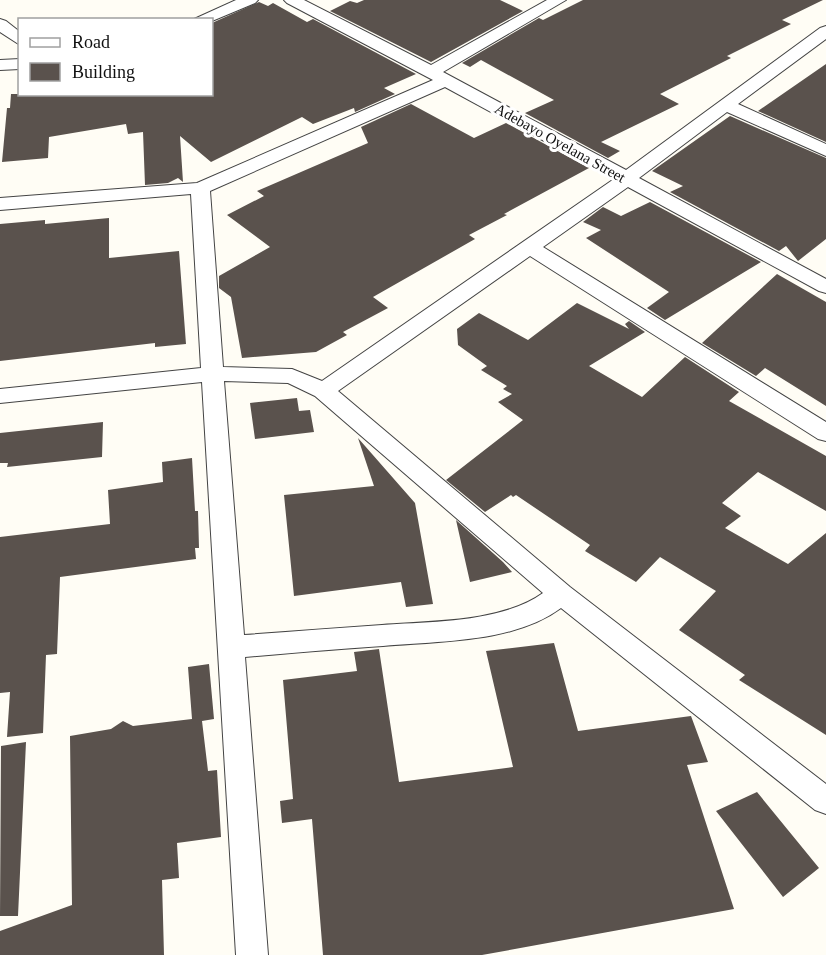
<svg xmlns="http://www.w3.org/2000/svg" width="826" height="955" font-family="'Times New Roman',serif">
<style>
.building{fill:#5a524d}
.lines{fill:none;stroke-linecap:round;stroke-linejoin:round}
.minor-casing{stroke:#444;stroke-width:2}
.minor{fill:#fff;fill-rule:evenodd}
.labels{text-anchor:middle;dominant-baseline:central;stroke-width:6;stroke-linejoin:round;paint-order:stroke}
.far-street-label{font-size:15px;fill:#111;stroke:#fff}
</style>
<rect width="100%" height="100%" fill="#fffdf5"/>
<path class="building" d="M364 0H500L523 11 431 62 330 11 350 1 357 3Z
M583 0H823L782 20 791 24 727 56 731 58 660 94 679 104 601 142 620 151 608 158 525 113 554 100 481 60 470 67 462 63 539 18 543 20Z
M259 2 268 6 273 3 307 22 313 19 416 74 384 88 395 94 355 112 354 108 313 124 302 117 211 162 180 136 183 182 178 178 168 183 145 185 143 132 128 134 126 124 49 137 48 158 2 162 7 108H10L11 94H212V23Z
M826 64V142L758 111Z
M411 104 474 138 506 123 589 168 504 214 507 215 469 235 475 239 373 297 388 308 343 332 347 335 316 352 242 358 231 297 219 288V276L270 247 227 215 264 196 257 191 368 143 361 127Z
M730 116 826 158V239L798 261 786 246 779 251 670 192 683 186 652 171Z
M650 202 761 262 665 320 647 308 669 292 586 238 601 230 583 222 603 207 621 216Z
M109 218V258L179 251 186 344 155 347V343L0 361V224L45 220V224Z
M777 274 826 302V406L765 368 756 376 702 343Z
M577 303 629 329 625 324 629 321 645 332 589 366 642 397 685 357 739 392 729 401 826 456V511L758 472 722 503 741 516 725 528 788 564 826 533V735L739 680 745 675 679 630 716 591 660 557 636 582 585 551 590 545 516 495 513 497 511 495 485 512 446 480 523 420 498 402 512 394 503 389 507 386 481 370 487 366 458 345 457 329 479 313 528 340Z
M297 398 299 411 310 410 314 432 255 439 250 403Z
M103 422 102 457 7 467 8 463H0V433Z
M358 438 415 503 433 604 406 607 401 582 294 596 284 495 374 486Z
M192 458 195 511H198L199 548H195L196 559 60 577 57 654 46 655 43 733 7 737 10 692 0 693V537L110 524 108 490 163 482 162 462Z
M456 520 503 562 512 572 470 582Z
M554 643 578 731 691 716 708 762 687 765 734 909 482 955H323L312 819 282 823 280 801 293 799 283 680 357 671 354 652 379 649 399 782 513 767 486 651Z
M209 664 214 719 202 721 208 771 217 770 221 837 177 843 179 878 162 880 164 955H0V931L72 905 70 736 111 729 123 721 133 726 192 719 188 667Z
M26 742 18 916H0L1 746Z
M757 792 819 868 783 897 716 811Z"/>
<g class="lines">
<g class="minor-casing">
<path id="minor" d="M236 0H258L255 3 212 21 192 20Z
M284 0H304L431 65 547 0H566L443 72 626 170 820 28 826 26V39L738 104 826 144V156L727 112 639 178 826 279V293L819 291 628 187 543 247 826 422V441L818 439 530 256 338 391 570 587 826 784V814L815 810 561 608C514 643 439 641 383 646 337 649 291 653 245 657L268 955H236L202 382 0 403V389L201 368 191 194 0 210V198L197 183 433 80 287 3ZM445 87 614 179 322 381 292 369 223 367 210 191ZM224 381 288 383 315 396 543 593C501 623 432 621 382 625 336 628 290 632 244 635Z
M0 19 6 21 20 32V45L0 32Z
M20 59V69L0 70V60Z"/>
</g>
<use href="#minor" class="minor"/>
</g>
<g class="labels">
<g class="far-street-label">
<text transform="translate(560 143) rotate(29)">Adebayo Oyelana Street</text>
</g>
</g>
<rect x="18" y="18" width="195" height="78" fill="#ffffff" stroke="#a0a0a0" stroke-width="1.5"/>
<rect x="30" y="38" width="30" height="9" fill="#ffffff" stroke="#a0a0a0" stroke-width="1.5"/>
<text x="72" y="48" font-size="18" fill="#111111">Road</text>
<rect x="30" y="63" width="30" height="18" fill="#5a524d" stroke="#a0a0a0" stroke-width="1.5"/>
<text x="72" y="78" font-size="18" fill="#111111">Building</text>
</svg>
